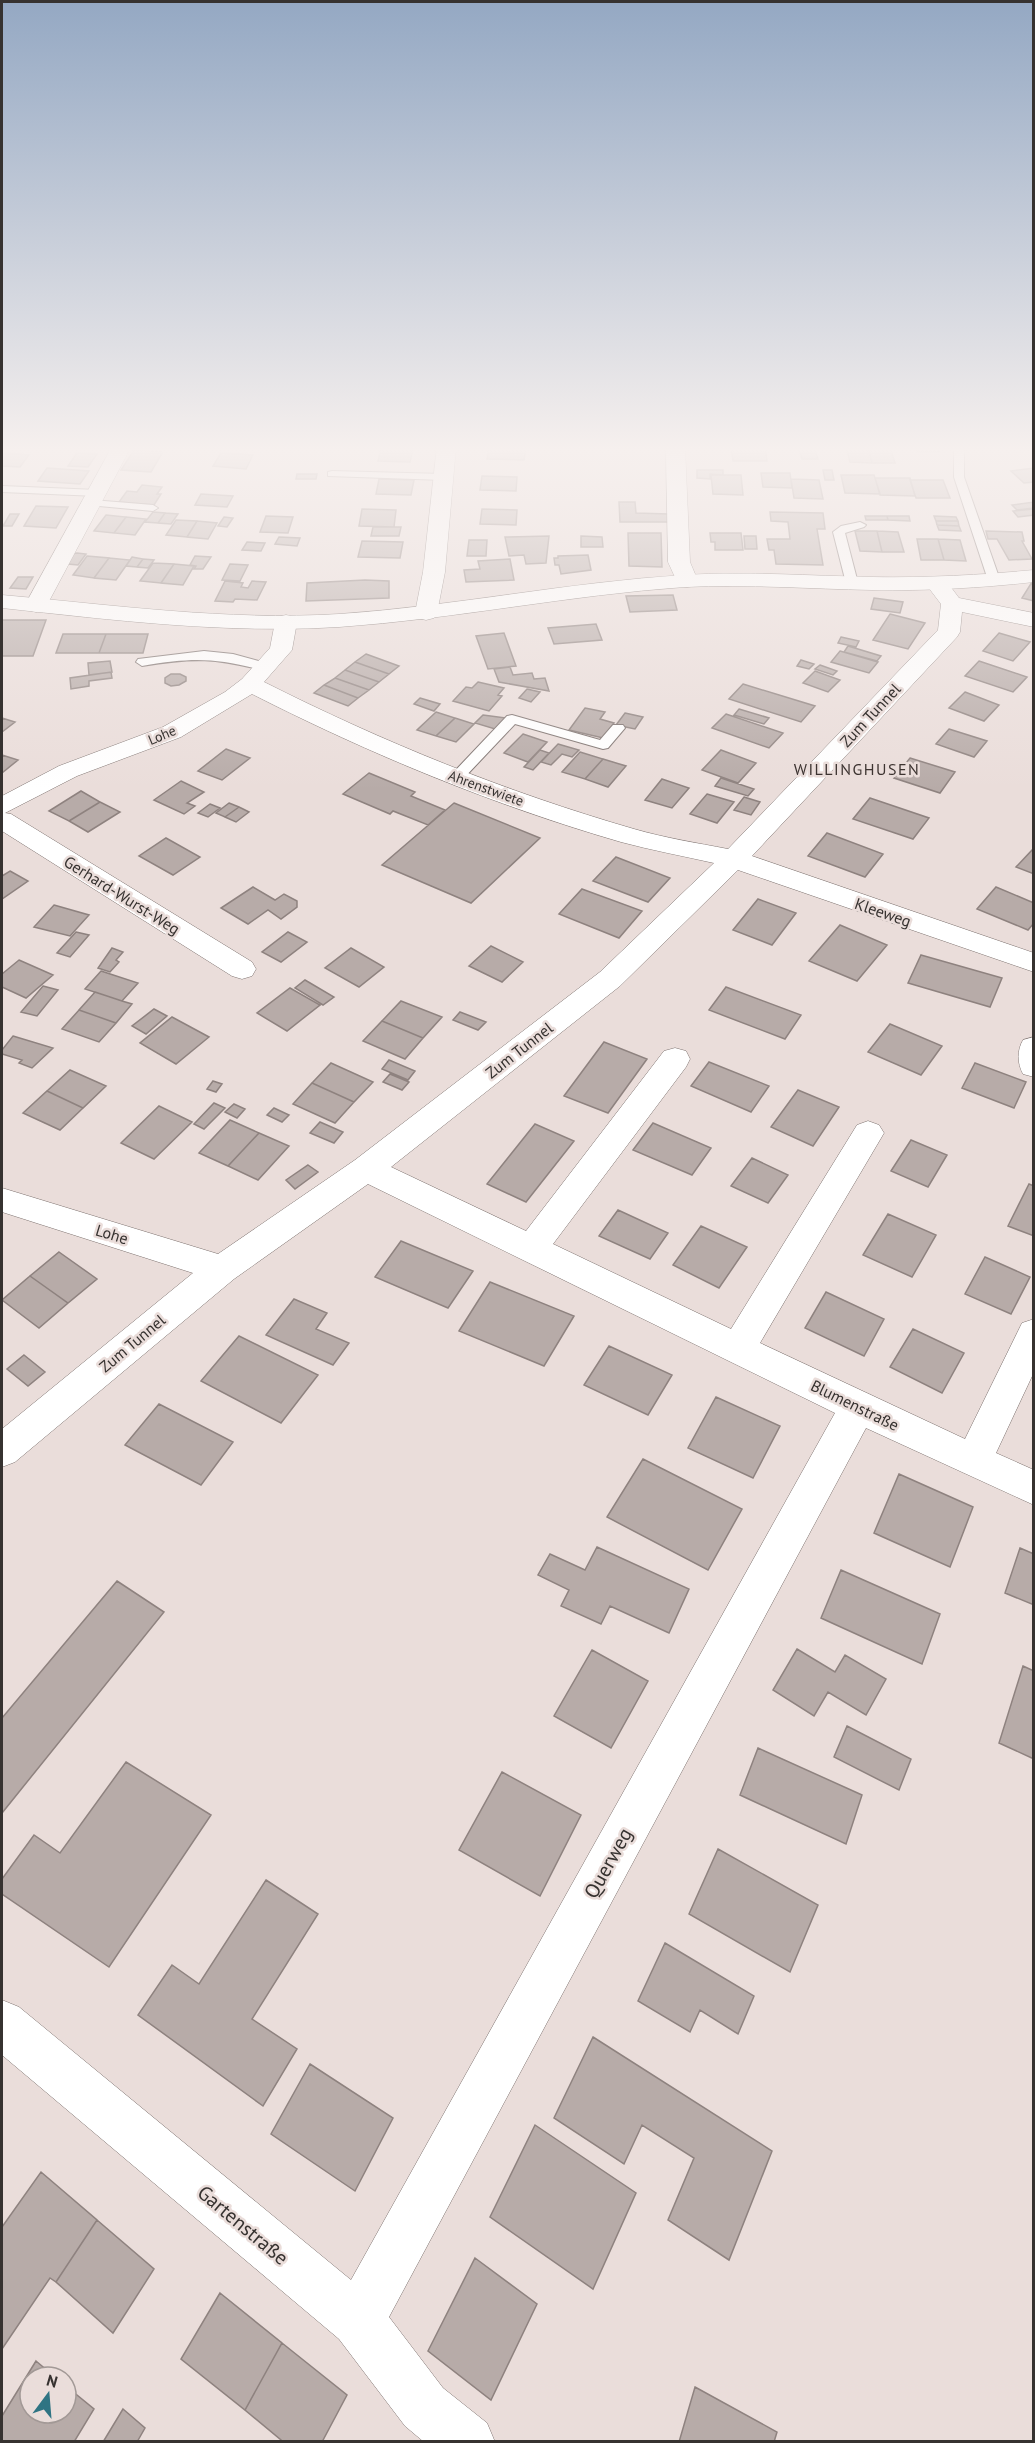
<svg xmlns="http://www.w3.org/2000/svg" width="1035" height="2443" font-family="'PT Sans',sans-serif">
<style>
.building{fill:#b7aba8;stroke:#8e827f;stroke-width:1.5}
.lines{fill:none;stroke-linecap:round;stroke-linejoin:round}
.service-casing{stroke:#7e7370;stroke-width:2}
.minor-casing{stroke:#7e7370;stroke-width:1}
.tertiary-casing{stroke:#7e7370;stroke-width:1}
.service{fill:#fff;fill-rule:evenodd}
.minor{fill:#fff;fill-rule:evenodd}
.tertiary{fill:#fff;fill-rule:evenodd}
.labels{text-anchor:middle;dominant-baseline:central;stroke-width:5;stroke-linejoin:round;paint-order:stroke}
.far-street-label{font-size:14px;fill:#363230;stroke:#eaddda}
.street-label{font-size:16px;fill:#363230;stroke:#eaddda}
.far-quarter-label{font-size:16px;letter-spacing:1.5px;fill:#3d3431;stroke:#eaddda}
.near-street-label{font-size:20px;fill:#363230;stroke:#eaddda}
</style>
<rect width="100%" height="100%" fill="#eaddda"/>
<path class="building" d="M489 447H526L524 460 487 459Z
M731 447H765L767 461H733Z
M846 447H868L872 463 850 462Z
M868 447H890L895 463H872Z
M915 447H937L939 452H917Z
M381 448 413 449 410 462 378 461Z
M799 449H815L818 459H802Z
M134 450 163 452 151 472 121 470Z
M2 453 29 455 20 467 2 466Z
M77 453 97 454 88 467 68 466Z
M221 453 253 455 246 469 213 466Z
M47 468 89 471 80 484 38 481Z
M1034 468V482L1024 483 1011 471Z
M697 470H723V475L710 474V479L697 478Z
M823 470H832L834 480H825Z
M761 473H790L792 488 763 487Z
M297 474H317L316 479H296Z
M711 475H741L743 495 713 494Z
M841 475H874L880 494 845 493Z
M482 476 517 477 516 491 480 490Z
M875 478H910L915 496 880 495Z
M379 479 414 480 411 495 376 494Z
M791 479 819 480 823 499 794 498Z
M910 480H943L950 498H916Z
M142 485 162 487 157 494H161L154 505 119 502 127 491 137 492Z
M201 494 233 496 227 507 195 505Z
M619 502H635L636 513 669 514 670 522H620Z
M1034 502V508L1017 510 1012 505Z
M36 506 68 507 56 528 24 526Z
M362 509 396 510 394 527 359 526Z
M482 509 517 510 516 525 480 524Z
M1034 509V515L1018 517 1013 511Z
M153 512 165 513 158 523 145 522Z
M770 512 823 513 825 529H817L823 565 776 564 774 550H769L767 539H790L788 522 771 521Z
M165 513 178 514 171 524 158 523Z
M10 514H19L12 526H3Z
M106 515 126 517 114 533 94 531Z
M266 516 293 517 288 533 260 532Z
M865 516H887L888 520H866Z
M887 516H909L910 521 888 520Z
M934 516 956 517 958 521H936Z
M126 517 146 519 135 535 114 533Z
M224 517 233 518 227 527 218 526Z
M176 520 197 521 187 537 166 535Z
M197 521 217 523 208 539 187 537Z
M936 521H958L959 526 937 525Z
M937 525 959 526 961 531 939 530Z
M373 527H401L399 536H371Z
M855 531H877L882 552 860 551Z
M877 531 898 532 904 552H882Z
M986 531 1022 532 1024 541H1022L1032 559 1009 560 997 539H988Z
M628 533H661L662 567 629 566Z
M710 533H741L743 550H715V542H711Z
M549 536 546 563 526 564 524 555 509 556 505 537Z
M581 536 602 537 603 547H581Z
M744 536H756L757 549H745Z
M279 537 300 538 297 546 275 544Z
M917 539H938L944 560H921Z
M938 539 960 540 966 561 944 560Z
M469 540H487L486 556H467Z
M362 541 403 542 400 558 358 557Z
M247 542 265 543 261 551 242 550Z
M77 553 86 554 78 565 68 564 71 554Z
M588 555 591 570 561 574 559 565H555L554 558H558V556Z
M87 556 109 558 94 578 73 575Z
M195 556 211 557 203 569H194L196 566 190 565Z
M132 557 143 559 137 567 126 566Z
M109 558 130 560 116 580 94 578Z
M143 559 154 560 148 568 137 567Z
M510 559 514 580 466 582 464 570 480 569 478 561Z
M153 563 174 564 161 583 140 581Z
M174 564 194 566 183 585 161 583Z
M230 564 248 565 240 581 222 580Z
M18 577H33L26 589 10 588Z
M365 580 389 581V598L306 601 307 583Z
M225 581 243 583 241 587 248 588 252 581 266 582 257 600 235 599 233 602 215 601Z
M1032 582 1034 601 1022 598Z
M673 595 677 610 630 612 626 596Z
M874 598 903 602 900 613 871 609Z
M890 614 925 623 908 649 873 640Z
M2 620H46L33 656H2Z
M596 624 602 640 554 644 548 628Z
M504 633 516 666 488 669 476 636Z
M999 633 1030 642 1013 661 983 651Z
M63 634H106L99 653H56Z
M106 634H148L143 653H99Z
M841 637 859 641 856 647 838 643Z
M848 646 881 656 877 661 844 652Z
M840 651 878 662 869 673 831 662Z
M366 654 399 666 389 674 355 662Z
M801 660 814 664 809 669 797 666Z
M110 661 112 672 89 675 88 663Z
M979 661 1027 677 1013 692 965 676Z
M355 662 389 674 379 682 345 670Z
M820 665 837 671 833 675 815 669Z
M510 667 513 675 532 673 534 679 545 678 549 691 499 682 494 669Z
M345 670 379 682 369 690 335 678Z
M815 671 840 680 828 692 803 683Z
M111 672 112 678 89 681V686L71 689 70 678Z
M171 674H180L186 677V681L179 685 171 686 165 683V678Z
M335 678 369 690 358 698 324 685Z
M478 682 504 688 498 695 502 696 489 711 453 701 466 687 472 688Z
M743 684 815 706 801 722 729 699Z
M324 685 358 698 348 706 314 693Z
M527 689 540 692 531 702 519 698Z
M965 692 999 705 984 721 949 708Z
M420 698 440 704 434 711 414 704Z
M585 708 605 712 600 719 614 723 603 738 569 730Z
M739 709 769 718 764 724 734 715Z
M436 712 455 718 436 736 417 730Z
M625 713 643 717 635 729 616 725Z
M726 714 783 733 769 748 712 728Z
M483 715 506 718 495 729 475 723Z
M2 718 15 722 2 732Z
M455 718 474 724 456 742 436 736Z
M949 729 987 741 974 757 936 744Z
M523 734 547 742 528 762 504 753Z
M558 744 579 750 572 757 562 754 551 765 541 762Z
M226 749 250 758 222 780 198 771Z
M540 750 549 753 533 770 524 767Z
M721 750 756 763 738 783 702 770Z
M580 752 603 759 585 779 562 772Z
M2 755 18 760 2 773Z
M910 758 955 772 940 793 894 778Z
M603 759 626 766 608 787 585 779Z
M369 773 415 792 411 796 445 810 428 825 393 811 390 814 343 794Z
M721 778 754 789 748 796 715 786Z
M662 779 689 788 672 808 645 800Z
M181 781 204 792 187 803 195 806 184 814 154 800Z
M81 791 100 802 69 821 49 811Z
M707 794 734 802 717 823 690 814Z
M744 797 760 802 751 815 734 810Z
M870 798 929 818 913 839 853 819Z
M100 802 120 812 88 832 69 821Z
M229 803 239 807 225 817 216 813Z
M454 803 540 838 471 903 382 865Z
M210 804 220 808 208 817 198 813Z
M239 807 249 812 236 822 225 817Z
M827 833 883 854 865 877 808 856Z
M166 838 200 857 173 875 139 856Z
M1034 848V874L1016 867Z
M616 857 670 878 648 902 593 881Z
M10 871 28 881 2 899V876Z
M253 887 275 900 284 894 297 901V907L281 919 268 910 248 924 221 908Z
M996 887 1034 903V923L1028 930 977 909Z
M582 889 642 911 619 938 559 914Z
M758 899 796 913 772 945 733 930Z
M54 905 89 915 70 936 34 927Z
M840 925 887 945 857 981 809 961Z
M76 932 89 935 70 957 57 953Z
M288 932 307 942 281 962 262 952Z
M491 946 523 962 502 982 469 966Z
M112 948 123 952 116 960 119 962 110 972 98 968Z
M351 948 384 967 359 987 325 968Z
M921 955 1002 978 990 1007 908 983Z
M19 960 53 975 26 998 2 987V974Z
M101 971 138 983 122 1001 85 989Z
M305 980 334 997 323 1005 295 988Z
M43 986 58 990 37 1016 21 1012Z
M726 987 801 1015 785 1039 709 1010Z
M290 988 320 1005 287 1031 257 1013Z
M95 992 122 1001 132 1004 116 1023 79 1010Z
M401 1001 442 1017 423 1038 382 1021Z
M154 1009 167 1016 146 1034 132 1026Z
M79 1010 116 1023 99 1042 62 1029Z
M460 1012 486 1022 478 1030 453 1020Z
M172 1017 209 1037 176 1064 140 1043Z
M382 1021 423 1038 405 1059 363 1041Z
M890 1024 942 1046 921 1075 868 1052Z
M13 1036 53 1048 32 1068 19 1063 22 1060 2 1054V1050Z
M604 1042 647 1059 608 1113 564 1096Z
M389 1060 415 1071 408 1080 382 1069Z
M709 1062 769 1086 751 1112 691 1086Z
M331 1063 373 1082 354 1102 312 1083Z
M975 1063 1026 1082 1014 1108 962 1088Z
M70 1070 106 1086 83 1108 47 1091Z
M390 1074 409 1082 402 1090 383 1082Z
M213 1081 222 1084 216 1092 207 1089Z
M312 1083 354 1102 335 1123 293 1104Z
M798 1090 839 1107 813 1146 771 1127Z
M47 1091 83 1108 60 1130 23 1113Z
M214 1103 225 1108 204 1129 194 1124Z
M234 1104 245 1109 237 1118 225 1112Z
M159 1106 192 1122 154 1159 121 1143Z
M274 1108 289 1115 282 1122 267 1115Z
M230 1120 259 1133 228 1166 199 1153Z
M320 1122 343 1132 334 1143 310 1133Z
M653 1123 711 1148 692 1175 633 1150Z
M535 1124 574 1141 526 1202 487 1184Z
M259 1133 289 1146 258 1180 228 1166Z
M911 1140 947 1155 928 1187 891 1171Z
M752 1158 788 1175 768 1203 731 1186Z
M308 1165 318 1172 295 1189 286 1180Z
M1029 1184 1034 1186V1236L1008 1226Z
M618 1210 668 1233 650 1259 599 1236Z
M888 1214 936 1235 912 1277 863 1255Z
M701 1226 747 1247 719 1288 673 1265Z
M401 1241 473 1271 448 1308 375 1277Z
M59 1252 97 1279 68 1303 30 1276Z
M985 1257 1030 1277 1011 1314 965 1294Z
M30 1276 68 1303 39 1328 2 1300Z
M490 1282 574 1316 544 1366 459 1331Z
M826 1292 884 1319 864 1356 805 1328Z
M294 1299 327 1313 316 1329 349 1343 333 1365 266 1335Z
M913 1329 964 1353 942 1393 890 1367Z
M239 1336 318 1375 281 1423 201 1381Z
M609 1346 672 1375 648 1415 584 1385Z
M24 1355 45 1372 28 1386 7 1369Z
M716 1397 780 1426 753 1478 688 1448Z
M159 1404 233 1442 201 1485 125 1445Z
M643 1459 742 1509 708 1570 607 1517Z
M899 1474 973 1507 950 1567 874 1533Z
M597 1547 689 1589 669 1633 610 1606 601 1624 561 1606 569 1590 538 1575 550 1554 585 1570Z
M1020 1548 1034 1554V1605L1005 1593Z
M841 1570 940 1614 922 1664 821 1618Z
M117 1581 164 1612 2 1813V1718Z
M797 1649 835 1672 845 1655 886 1679 866 1715 828 1692 814 1716 773 1690Z
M592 1650 648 1681 611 1748 554 1716Z
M1023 1666 1034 1671V1759L999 1743Z
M847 1726 911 1759 899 1790 834 1757Z
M758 1748 862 1795 846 1844 740 1795Z
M126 1762 211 1815 109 1967 2 1894V1879L34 1835 60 1853Z
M502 1772 581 1815 540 1896 459 1850Z
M718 1849 818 1905 790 1972 689 1914Z
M266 1880 318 1914 252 2019 297 2049 263 2106 138 2015 172 1965 199 1984Z
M665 1943 754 1996 738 2034 700 2010 690 2032 638 2001Z
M593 2037 772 2151 729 2260 668 2220 694 2158 642 2125 624 2164 554 2118Z
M310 2064 393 2118 355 2191 271 2134Z
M535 2125 636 2193 593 2289 490 2217Z
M41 2172 97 2220 56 2282 50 2278 2 2349V2227Z
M97 2220 154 2269 113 2333 56 2282Z
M475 2258 537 2304 491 2400 428 2351Z
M220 2293 282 2343 245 2410 181 2359Z
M282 2343 347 2395 322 2442H280L281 2440 245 2410Z
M36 2361 55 2377H30V2413H66V2386L94 2409 74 2442H2V2416Z
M695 2387 777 2432 774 2442H679Z
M123 2409 145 2428 137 2442H103Z"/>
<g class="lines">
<g class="service-casing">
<path id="service" d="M954 447H964V477L1000 580 998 582H990L988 580 954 477Z
M332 471 444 474 449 477 444 480 328 476V472Z
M2 486 98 490 103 493 98 496 2 492Z
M92 500 153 505 158 508 153 511 88 505 87 503Z
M860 522 866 525 864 527 845 533 858 583 852 587 846 583 833 532 841 526Z
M204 651 233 654 270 664 272 667 266 671C215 658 195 657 142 666L136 662 138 659Z
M512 715 600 740 613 725H623L625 728 608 748 603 749 515 724 462 780H452L450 777 452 774 507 716Z"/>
</g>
<g class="minor-casing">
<path id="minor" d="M112 447H131L47 605 44 610 36 612 28 610 25 605Z
M437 447H456L445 572 437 613 434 618 426 620 418 618 415 613 423 572Z
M666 447H685L690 562 698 581 695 586 687 587 679 586 668 562Z
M936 577 944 578 959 598 1034 613V627L962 612 960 632 957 637 752 856 1034 953V972L738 870 620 986 391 1167 526 1231 664 1051 675 1048 686 1051 690 1059 686 1067 553 1244 731 1329 857 1125 868 1121 879 1125 884 1133 760 1343 965 1439 1022 1323 1034 1319V1372L996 1453 1034 1470V1505L866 1428 389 2317 443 2388 487 2423 495 2442H424L405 2426 339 2339 2 2055V2000L19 2007 351 2280 835 1413 368 1184 234 1279 15 1462 2 1467V1429L193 1273 2 1212V1188L218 1254 355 1160 600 972 714 863C683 856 651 850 621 842 493 805 370 754 252 694L181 737 77 776 5 813 11 814 252 962 256 969 252 976 242 979 232 976 2 831V796L59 766 163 727 225 692 242 679 270 648 275 622 278 617 286 615 294 617 297 622 292 650 264 682C383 742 506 792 634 829 665 838 697 843 728 849L938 630 941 604 925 583 928 578Z
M1034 1037V1077L1023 1074C1017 1063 1017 1050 1023 1040Z"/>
</g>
<g class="tertiary-casing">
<path id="tertiary" d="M1034 570V582C980 588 926 591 872 590 810 589 748 584 685 587 569 595 455 619 339 627 226 634 113 620 2 608V595C114 605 226 621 339 614 455 606 569 582 685 575 748 571 810 576 873 577 926 578 980 575 1034 570Z"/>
</g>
<use href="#service" class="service"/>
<use href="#minor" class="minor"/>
<use href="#tertiary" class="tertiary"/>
</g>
<linearGradient id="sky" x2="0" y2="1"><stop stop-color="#94a8c3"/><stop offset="0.57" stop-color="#f6f0ee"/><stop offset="1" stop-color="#f6f0ee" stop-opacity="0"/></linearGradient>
<rect width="1035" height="789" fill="url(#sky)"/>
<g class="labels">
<g class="far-street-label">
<text transform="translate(162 735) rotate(-23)">Lohe</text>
<text transform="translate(486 788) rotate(20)">Ahrenstwiete</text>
</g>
<g class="street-label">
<text transform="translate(870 715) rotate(-47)">Zum Tunnel</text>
<text transform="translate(122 895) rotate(32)">Gerhard-Wurst-Weg</text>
<text transform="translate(883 912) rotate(19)">Kleeweg</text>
<text transform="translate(519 1050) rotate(-38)">Zum Tunnel</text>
<text transform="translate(112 1234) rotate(17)">Lohe</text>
<text transform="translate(132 1343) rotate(-40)">Zum Tunnel</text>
<text transform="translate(855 1405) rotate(26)">Blumenstraße</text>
</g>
<g class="far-quarter-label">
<text x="857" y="769">WILLINGHUSEN</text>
</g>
<g class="near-street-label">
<text transform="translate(608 1863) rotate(-61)">Querweg</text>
<text transform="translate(243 2225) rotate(40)">Gartenstraße</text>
</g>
</g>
<rect width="1035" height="2443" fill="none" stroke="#363230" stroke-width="6"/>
<g transform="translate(48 2395) rotate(16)"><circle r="28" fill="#eaddda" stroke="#a29996" stroke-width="1.5"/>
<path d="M0-4.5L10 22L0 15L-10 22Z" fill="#2f7483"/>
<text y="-9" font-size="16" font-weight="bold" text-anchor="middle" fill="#363230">N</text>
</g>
</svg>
